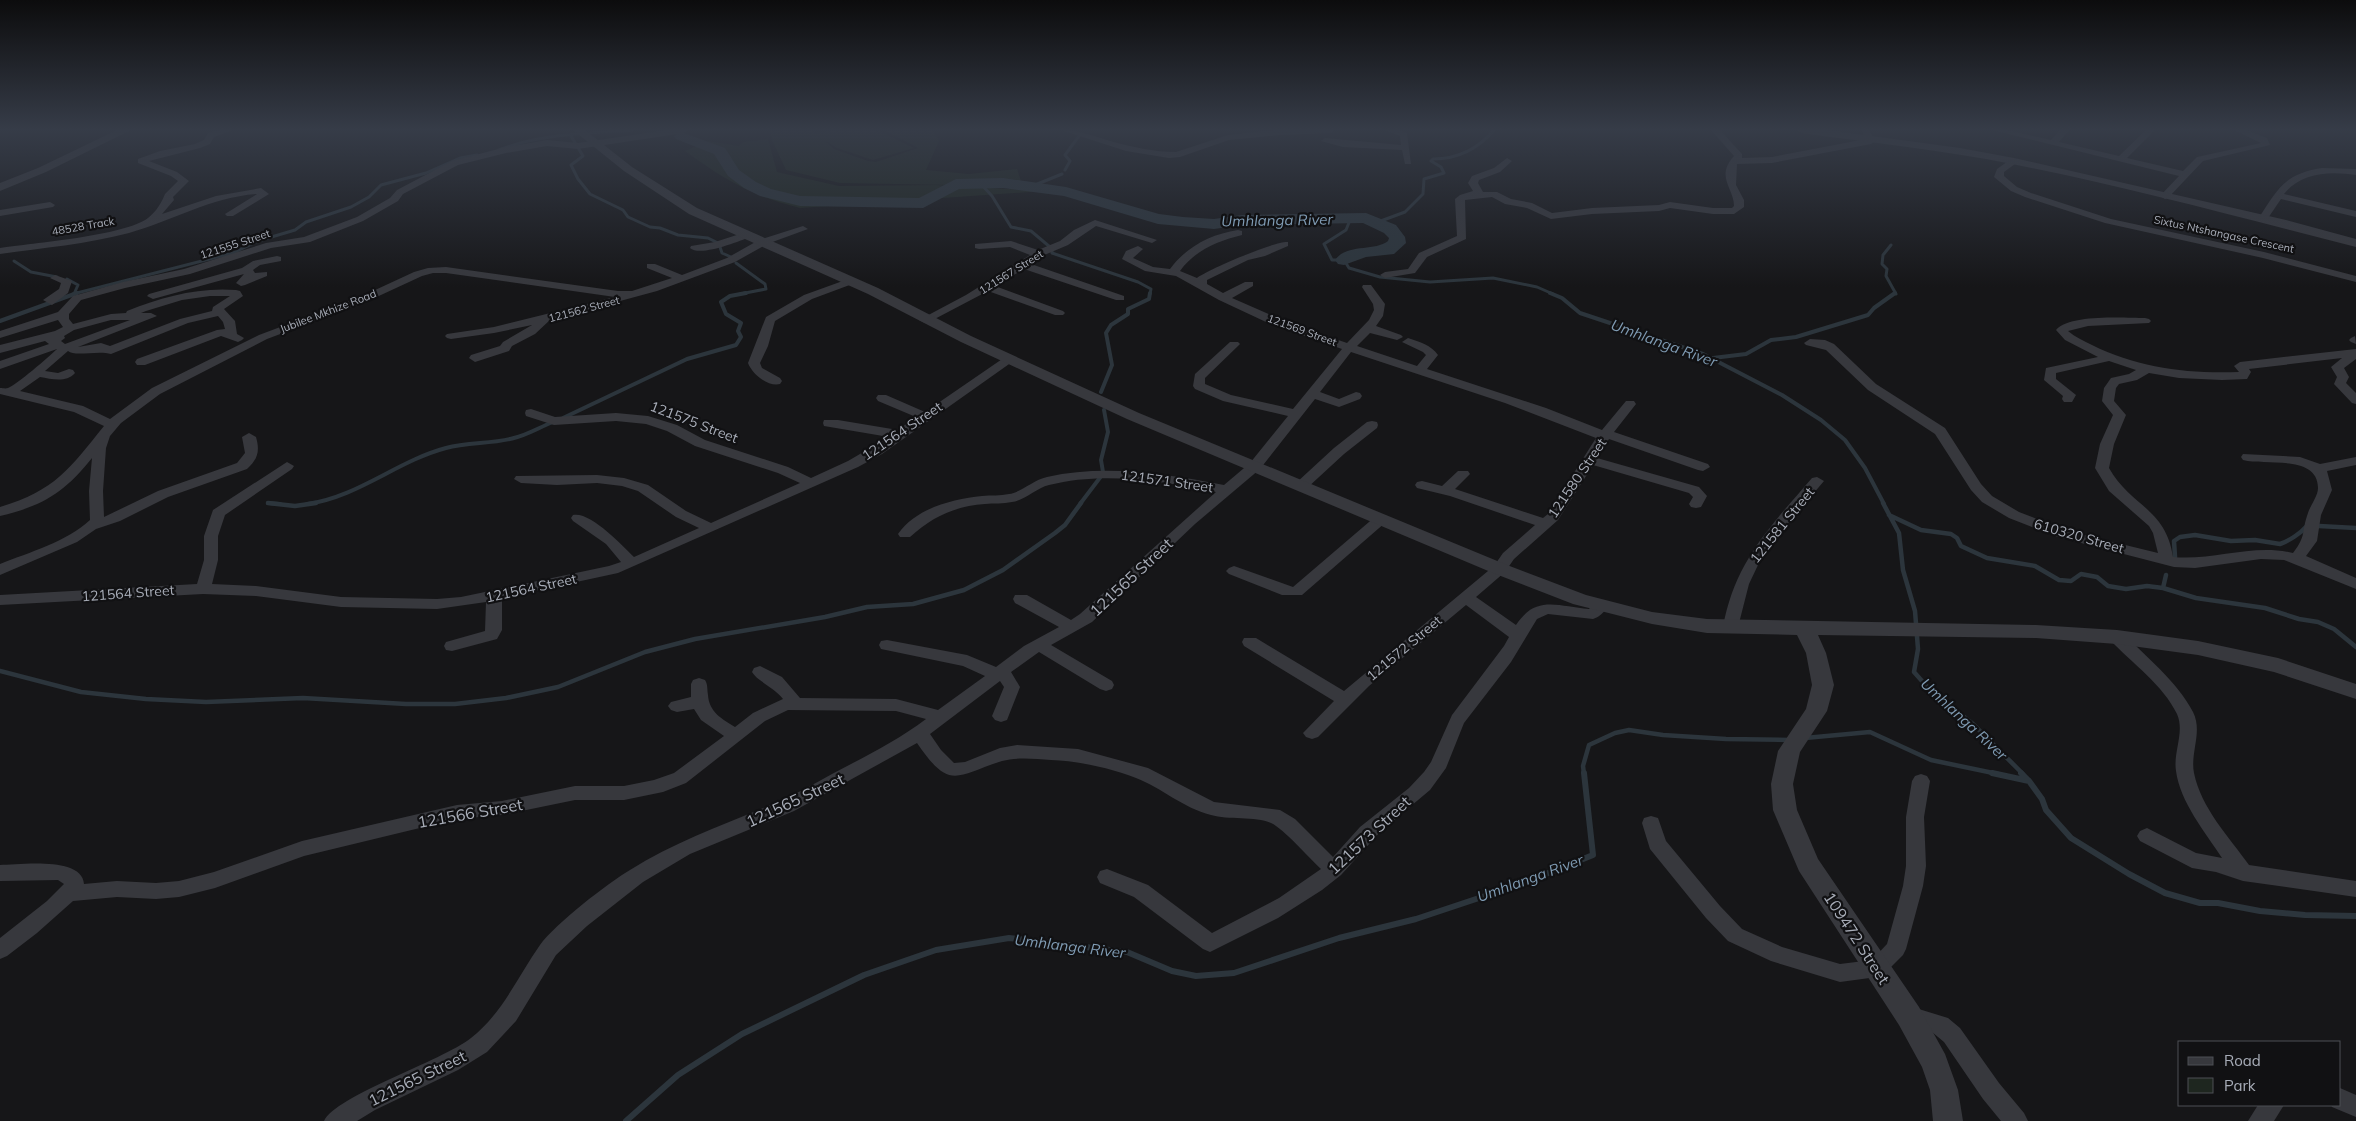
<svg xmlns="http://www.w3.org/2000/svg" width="2356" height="1121" font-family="Mulish,sans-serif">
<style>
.green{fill:#1e261f}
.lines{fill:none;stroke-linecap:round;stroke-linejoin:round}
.stream-far3{stroke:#2c353c;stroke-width:3}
.stream-far2{stroke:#2c353c;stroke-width:4}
.stream-far1{stroke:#2c353c;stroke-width:4.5}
.stream{stroke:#2c353c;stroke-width:6}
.river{fill:#2c353c;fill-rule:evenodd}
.minor{fill:#37383d;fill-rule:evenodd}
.tertiary{fill:#37383d;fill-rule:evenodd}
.labels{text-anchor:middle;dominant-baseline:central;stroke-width:4.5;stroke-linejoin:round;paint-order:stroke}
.far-street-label{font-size:11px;fill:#a8adb8;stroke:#111113}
.street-label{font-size:14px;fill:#a8adb8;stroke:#111113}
.water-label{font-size:15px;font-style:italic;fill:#7f9bb3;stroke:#111113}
.near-street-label{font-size:16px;fill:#a8adb8;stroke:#111113}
</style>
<rect width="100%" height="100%" fill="#161618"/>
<path class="green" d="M770 130H819L814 132 816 134 829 130H877L914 148 873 160 837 148 824 140 834 149 868 161 876 162 918 148 884 130H933L939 141 926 170 969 174 1017 169 1022 184C999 181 971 178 949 185L840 183 786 170 772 140Z
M768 139 777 172 839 186 936 185 1043 191 800 208C754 197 723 179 685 151L708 141 739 146 743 142Z"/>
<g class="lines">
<path class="stream-far3" d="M571 136 583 156 571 165 578 179 590 194 623 210 628 217 650 227 660 228 678 235 708 238 718 243
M499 150C542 133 587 134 632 130
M1065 170 1070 161 1065 155 1079 136
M980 183 992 196 1011 227 1031 231 1050 247
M1030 187 1062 174
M1343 218 1350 220 1346 230 1324 244 1332 260H1344L1349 268 1380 277 1430 282 1493 278 1537 287 1553 294
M1378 222 1405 212 1423 194 1424 179 1444 173 1441 167 1431 161 1433 159C1458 159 1478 149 1494 130
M1891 245 1883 255 1882 264 1887 269 1886 276 1896 294
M720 247 722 253 731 257
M1052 250V253L1138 282 1151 289 1150 294
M14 261 31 272 57 277
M736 263 765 284 766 289 740 294
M67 279 78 285 74 294
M73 294 233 253 258 241 295 230 306 222 351 207 369 197 381 185 426 173 460 158 477 155"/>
<path class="stream-far2" d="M1550 293 1562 298 1580 313 1703 354 1782 395 1821 420 1845 440 1865 468 1884 504
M0 321 77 293
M1713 358 1746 354 1771 340 1796 337 1868 315 1874 308 1895 293
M1101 392 1112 365 1106 333 1111 325 1128 314V309L1149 299 1150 293
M563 418 687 359 736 345 741 337 738 331 741 323 726 314 721 302 730 296 746 293
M1103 472 1101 460 1108 432 1104 410
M268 503 280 504
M307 504C358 497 397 461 446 448 468 442 492 444 514 438 527 435 540 427 553 422
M1080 504 1102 475"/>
<path class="stream-far1" d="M268 503 295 506 316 503
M1883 503 1899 533 1903 570 1915 611 1918 649 1914 672 1930 690 1973 724 2023 774
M1889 515 1921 530 1951 534 1957 538 1961 546 1987 558 2035 566 2059 580 2071 581 2081 574 2097 577 2108 586 2126 589 2147 586 2163 588 2196 598 2265 608 2299 619 2318 622 2334 629 2356 647
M2319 526 2356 528
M2175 557 2174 541 2180 537 2195 535 2231 541 2255 540 2280 544C2289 541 2301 533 2307 526
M2163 588 2166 575
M0 671 81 692 146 699 206 702 303 698 406 704H455L506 698 558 687 645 652 695 639 825 617 867 607 913 604 964 590 1003 570 1055 533 1065 525 1081 503
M1805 738 1870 732 1931 760 1998 774
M1584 774 1583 766 1589 745 1615 733 1629 730 1663 735 1726 739 1790 740"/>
<path class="stream" d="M1992 773 2029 781 2021 773
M2029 781 2042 799 2046 810 2071 838 2129 874 2165 893 2200 903H2218L2260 911 2305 915 2356 916
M626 1121 678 1075 742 1034 864 975 936 950 1009 938 1127 952 1172 971 1196 976 1234 973 1339 938 1416 919 1521 884 1593 855 1584 773"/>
<path class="river" d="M681 132 725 148 739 170 756 182 771 189 800 196 919 198 956 179 1003 178 1066 187 1159 214 1183 217 1214 219 1242 215 1366 213 1396 225 1405 237 1406 243 1394 254 1366 257 1344 265 1338 264 1335 260C1347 243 1374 252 1388 241L1389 238 1384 233 1363 223 1242 225 1214 229 1158 224 1064 196 1003 188 959 189 923 208 800 206 760 196 744 188 728 176 714 154 676 139 674 136Z"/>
<path class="minor" d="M219 130H233L214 137 210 144 200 148 149 161 177 172 189 181 173 197 174 200 162 214 216 196 261 188 269 194 233 216H227L225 214 257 194C212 197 172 221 129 233 87 244 43 248 0 254V248C32 243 124 236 148 218 156 212 162 202 165 194L178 181 171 176 138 163V159L160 151 195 144 204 140 208 133Z
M667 130H688L684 133 578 149 547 146 506 153 458 165 403 194 398 201 363 221 310 242 271 248 190 274 125 288 81 300 69 314V319L73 324 111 314 126 313 127 311C162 297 198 287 236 290L240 291 243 296 224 309 235 321 237 334 244 338 242 340 238 342 221 336 145 365H137L135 362 137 359 217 330 225 329 223 322 218 316 188 323 111 354C98 350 75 357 68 351L45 371 58 373 69 369 73 370 75 373C66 383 52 379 40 377L20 391 83 406 110 419 152 388 259 335 360 297 414 272 428 268 446 267 618 291H632L672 278 647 268V264H655L682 275 727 258 759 240 803 226 808 229 767 244 735 262 657 291 550 320 535 334 512 346 509 351 475 362 469 358 471 355 500 346 503 342 532 325 494 333 451 339 447 338 445 336 447 334 494 327 615 297 446 273H433L422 276 368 301 267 339 160 394 121 423 110 436 106 448 103 491 104 517 158 491 237 463 245 453 242 437 249 433 256 437C260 451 258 459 247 469L168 497 120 521 96 529 77 542 0 575V564C30 552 66 542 90 520L89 491 92 458C65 492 43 506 0 516V507C56 490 69 469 104 426L74 412 0 394V388C3 388 5 389 8 388 15 386 50 356 57 349L0 369V361L49 344 45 341 0 353V345L55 331 63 327 58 320 0 338V331L58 312 73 296 123 282 184 269 266 243 304 237 357 217 390 198 397 190 452 161 506 147 547 140 578 143ZM210 296H230L213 307 212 311 180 319 110 346 101 343 78 347 157 316 151 313H141L146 311 182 300ZM111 320H130L65 344 61 341 65 338 64 336 74 330Z
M1061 130C1078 130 1094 136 1110 141 1132 147 1154 152 1176 152L1228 135 1275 130H1335L1331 133 1280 135 1229 140 1180 157 1169 158 1126 151Z
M1385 130H1398L1407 133 1411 164H1405L1402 150 1343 147 1321 141 1325 138 1401 145 1400 136Z
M1711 130H1720L1742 154V158L1772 157 1866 139 1861 130H1869L1875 141 1871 144 1772 163 1737 164 1736 185 1744 200V207L1734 214H1713L1670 208 1659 211 1592 214 1551 219 1527 208 1505 204 1492 197 1465 200 1466 239 1427 257 1415 273 1385 278 1380 275 1385 272 1408 269 1419 253 1457 236 1455 199 1460 195 1473 191 1468 183 1472 176 1494 168 1507 158 1512 161 1500 172 1479 180 1478 183 1483 192H1497L1511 199 1532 203 1552 213 1592 208 1659 205 1670 202 1713 208H1732L1734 206C1734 188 1715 177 1734 156Z
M1992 130H2007L2051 140 2060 130H2069L2059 142 2119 156 2146 130H2155L2127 158 2183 171 2197 157 2261 143 2234 130H2246L2267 138 2270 145 2203 161 2168 198 2165 199 2160 196 2179 176Z
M2011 159 2019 161 2004 172V176L2017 187 2031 193 2111 219 2264 252 2356 276V282L2263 258 2105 223 2025 197 2011 191 1994 177 1997 169Z
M2322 168 2356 169V175C2330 171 2301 172 2284 194L2356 211V217L2281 199 2266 221H2260L2258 219C2278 189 2284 174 2322 168Z
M50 202 55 205 53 207 0 216V210Z
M1095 220 1157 240 1152 243 1096 226 1068 245 1042 256 1031 264 1124 296V300H1116L1024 269 995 286 1063 311 1065 313 1063 315H1055L988 291 929 322 925 323 919 320 966 295 1030 255 1010 247 979 249 975 248V244L1011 241 1038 250 1060 241 1074 230Z
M1238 230 1242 231V235C1218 241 1195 250 1180 271L1197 278C1207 270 1277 240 1288 242V246L1265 256 1248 260 1207 280V284L1223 293 1245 282H1253V286L1232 298 1289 323 1347 343 1369 320 1374 310 1373 304 1362 287 1363 285H1371L1385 304 1383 316 1376 326 1401 335 1403 337 1397 340 1370 333 1357 346 1417 366 1426 355 1423 352 1402 342 1408 338C1420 342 1431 345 1438 355L1427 369 1546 408 1602 430 1626 401H1634L1636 404 1614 432 1708 464 1710 467 1703 471 1698 470 1609 439 1597 458 1699 487 1707 496 1701 507 1696 508 1691 507 1689 504 1693 497 1689 493 1593 465 1558 520 1514 559 1505 572 1476 597 1516 625C1536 594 1559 607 1589 609 1594 603 1597 600 1606 602L1608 606C1604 612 1600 617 1593 619L1548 614 1537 619 1511 662 1464 723 1446 768 1430 790 1380 832 1341 875 1322 890 1278 918 1210 952 1203 949 1134 897 1100 883 1097 877 1100 871 1107 869 1148 885 1212 933 1279 898 1321 869C1308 857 1284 829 1271 823 1255 816 1228 820 1211 815 1183 808 1162 788 1136 778 1110 768 1079 761 1051 760 1035 759 1017 757 1002 761 955 776 950 791 917 743L794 811 690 854 643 882 587 926 556 955 516 1021 487 1052 458 1070 375 1110 357 1121H324C335 1096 442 1061 471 1038 502 1014 518 976 540 945 555 924 608 883 630 870 676 841 728 823 778 802 796 794 814 784 832 774 864 757 897 741 926 719L896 711 788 710 765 721 686 783 663 792 624 800H575L502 815 457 819 304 856 215 888 179 897 156 899 117 897 73 901 37 933 7 956 0 959V938L47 901 64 884 58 880 0 881V865C19 865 82 856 84 884L117 881 156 883 179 881 214 872 302 841 457 805 502 801 575 786H624L654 780 674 773 724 736 701 720 694 709 677 712 671 710 668 706 671 702 691 697V684L693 680 699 678 705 680C708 685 707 689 708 695 709 712 722 719 735 727L753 713 783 699C775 688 757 681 752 672L754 668 760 666 782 677 800 698 896 699 938 710 985 676 963 666 881 649 879 645 881 641 887 640 967 655 996 667 1024 646 1059 627 1015 603 1013 599 1015 595H1027L1071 620 1080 614 1216 492C1162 481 1103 471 1049 485 1036 488 1026 500 1012 502 1003 504 994 503 985 504 955 506 932 517 910 537H900L898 534C916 508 953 499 982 496 991 495 1000 496 1009 494 1022 492 1033 480 1047 477 1106 464 1165 474 1224 485L1250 463 1288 416 1223 401 1195 389 1193 386 1195 374 1230 342H1238L1240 344 1238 346 1205 378V384L1231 395 1293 409 1342 349 1266 322 1219 300 1176 276 1145 271 1122 259 1126 251 1138 246 1143 249 1133 258 1153 267 1170 269C1186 247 1211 234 1238 230ZM1351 352 1505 403 1596 438 1548 514 1543 518 1455 489 1470 474 1468 471H1458L1442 486 1422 481 1417 482 1415 485 1417 488 1450 496 1535 525 1503 553 1494 566 1344 691 1256 638H1244L1242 642 1244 646 1334 701 1303 733 1306 737 1312 739 1318 737 1369 686 1466 605 1509 637 1504 646 1452 715 1431 762 1424 772 1409 788 1360 827 1333 857 1295 819 1280 810 1214 802 1148 768 1078 749 1017 745 1000 748 965 762 954 763 941 750 930 734 1000 681 1004 687 992 716 995 720 1001 722 1007 720 1020 687 1011 672 1039 652 1100 689 1106 691 1112 689 1114 685 1112 681 1051 645 1092 622 1195 524 1260 469 1315 399 1339 407 1360 399 1362 396 1360 393 1356 392 1339 399 1320 392Z
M746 232 750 233V237C737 242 700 257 690 248L691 246 715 242Z
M277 256 281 257V261L260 265 253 270 255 273 267 272V276L245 285 241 286 236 283 244 274 153 299 147 296 149 294 242 268 253 261Z
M55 275 72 281 68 293 52 305 43 300 59 289 61 283 50 278Z
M851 278 855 279V283L812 299 775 321 768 346 760 363 762 368 780 378 782 381 780 384C768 387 752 374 748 363L766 317 804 295Z
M2145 318 2149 319 2151 321 2149 323 2088 326 2068 331C2075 337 2084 341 2092 345 2138 368 2188 374 2239 372L2234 366 2240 362 2356 349V359L2344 368 2349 377 2346 383 2356 393V404L2352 403 2334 384 2337 377 2331 367 2342 358 2249 369 2251 372 2247 379 2222 380 2179 378 2149 373 2137 380 2119 384 2116 388 2114 401 2126 415 2114 444 2109 468C2130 506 2166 508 2173 557 2213 561 2253 543 2293 553 2307 535 2301 532 2308 513 2310 506 2318 496 2318 488 2318 454 2266 466 2243 460L2241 457 2243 454 2300 457 2320 464 2356 457V465L2327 471 2332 490 2321 515 2317 541 2306 556 2356 578V589L2284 560 2261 559 2195 568 2174 567 2058 537 2009 518 1982 502 1971 490 1935 434 1868 390 1826 350 1806 345 1804 343 1810 339 1825 340 1834 344 1876 384 1945 428 1981 484 1992 496 2019 512 2068 531 2158 553 2153 533 2149 526 2109 491 2095 468 2100 444 2113 415 2102 401 2104 388 2111 378 2129 374 2136 370 2109 361 2056 373V379L2076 395 2072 402H2064L2062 399 2063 396 2044 380 2046 368 2098 357 2065 340 2056 330C2070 314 2124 318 2145 318Z
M2355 336 2356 344 2351 342 2349 340 2351 338Z
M1008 355 1014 359 1012 362 882 454 858 467 618 573 502 598V630L497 639 452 651 446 650 444 646 446 642 485 631 486 602 437 609 341 607 256 596 203 594 0 605V595L197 584 204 560V536L213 510 287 462 294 466 292 469 225 515 218 536V560L212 584 256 586 341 597 437 599 461 597 609 566 621 562 606 544 573 521 571 518 573 515C590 511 622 545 634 557L699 528 676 517 638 491 622 486 597 483 557 485 521 483 514 479 516 476 597 475 624 478 648 485 686 511 711 523 800 483 778 473 695 446 667 431 646 424 616 421 554 425 526 416 525 413 526 410 531 409 555 417 616 413 648 416 677 425 705 440 788 467 811 478 848 461 889 437 824 426 823 423 824 420H838L898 430 916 417 878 401 876 398 878 395H886L925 412Z
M1372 421 1377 422 1378 425 1377 428 1344 454 1306 489H1296L1294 486 1296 483 1334 448 1367 422Z
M1817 477 1824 481 1779 534 1758 565 1749 584 1737 631H1725L1723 627C1735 561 1770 527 1812 478Z
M1381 515 1388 519 1386 522 1302 595H1282L1229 574 1226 571 1229 568 1234 566 1293 587 1376 516Z
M2116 631 2122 632C2146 657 2177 681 2193 712 2203 732 2190 752 2194 773 2201 808 2229 837 2249 865L2356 881V897L2243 881 2216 872 2192 868 2140 841 2137 836 2140 831 2147 828 2196 853 2222 858C2205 832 2180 802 2176 771 2173 752 2185 732 2177 714 2163 685 2132 663 2110 640L2108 636 2110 632Z
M1921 774 1927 776 1930 781 1924 817 1926 866 1923 886 1906 949 1903 955 1884 974 1877 977 1840 982 1771 961 1728 941 1706 918 1650 849 1642 823 1644 818 1651 816 1658 818 1666 841 1720 906 1742 929 1782 947 1840 964 1872 960 1887 944 1903 886 1906 866V817L1912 781 1915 776Z
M1909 1006 1948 1018 1960 1028 1999 1083 2024 1113 2028 1121H2001L1983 1099 1944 1042 1932 1032 1901 1023 1898 1016 1901 1009Z
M2340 1088 2356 1095V1117L2332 1107 2331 1105H2340Z
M2258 1105H2284L2274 1121H2248Z"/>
<path class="tertiary" d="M117 130H131L46 172 0 191V183L38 168Z
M573 130H585L632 167 697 208 878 288 971 336 1139 413 1507 565 1586 595 1652 612 1707 619 2036 625 2117 630 2198 641 2278 658 2356 684V699L2274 672 2198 655 2117 644 2036 638 1818 635 1826 653 1834 685 1827 711 1800 752 1793 784 1797 810 1818 859 1919 1007 1945 1054 1958 1090 1963 1121H1933L1930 1090 1922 1067 1899 1025 1799 871 1773 810 1771 784 1778 751 1806 709 1812 685 1806 653 1797 635 1707 633 1652 624 1573 604 1493 573 1127 419 961 342 868 294 689 214 624 171Z
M1797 130H1827L1960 148 2014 158 2286 220 2356 239V247C2242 218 2128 187 2012 164 1943 150 1872 143 1802 133Z"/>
</g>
<linearGradient id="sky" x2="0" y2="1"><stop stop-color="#0c0c0d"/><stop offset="0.45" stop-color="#363c48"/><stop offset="1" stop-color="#363c48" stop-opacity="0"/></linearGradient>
<rect width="2356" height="287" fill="url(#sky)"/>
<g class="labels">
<g class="far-street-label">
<text transform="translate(83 226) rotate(-10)">48528 Track</text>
<text transform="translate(2224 234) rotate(12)">Sixtus Ntshangase Crescent</text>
<text transform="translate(235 244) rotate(-18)">121555 Street</text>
<text transform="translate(1011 272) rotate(-32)">121567 Street</text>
<text transform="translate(584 309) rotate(-15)">121562 Street</text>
<text transform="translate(328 311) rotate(-21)">Jubilee Mkhize Road</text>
<text transform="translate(1302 330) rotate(20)">121569 Street</text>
</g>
<g class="street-label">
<text transform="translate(694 422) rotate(21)">121575 Street</text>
<text transform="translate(902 431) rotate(-34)">121564 Street</text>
<text transform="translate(1577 478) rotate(-56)">121580 Street</text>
<text transform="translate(1167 481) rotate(8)">121571 Street</text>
<text transform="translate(1782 525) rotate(-51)">121581 Street</text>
<text transform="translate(2079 536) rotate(16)">610320 Street</text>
<text transform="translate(531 588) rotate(-12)">121564 Street</text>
<text transform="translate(128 593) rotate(-4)">121564 Street</text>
<text transform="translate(1404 648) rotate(-40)">121572 Street</text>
</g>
<g class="water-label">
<text transform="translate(1277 220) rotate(-1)">Umhlanga River</text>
<text transform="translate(1664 343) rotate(20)">Umhlanga River</text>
<text transform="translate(1964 719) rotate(43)">Umhlanga River</text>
<text transform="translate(1530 878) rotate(-20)">Umhlanga River</text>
<text transform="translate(1070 946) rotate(7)">Umhlanga River</text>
</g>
<g class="near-street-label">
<text transform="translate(1131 577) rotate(-43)">121565 Street</text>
<text transform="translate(795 800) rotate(-25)">121565 Street</text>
<text transform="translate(470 813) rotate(-10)">121566 Street</text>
<text transform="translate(1369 835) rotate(-43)">121573 Street</text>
<text transform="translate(1857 938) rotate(57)">109472 Street</text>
<text transform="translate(417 1078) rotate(-26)">121565 Street</text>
</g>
</g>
<rect x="2178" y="1041" width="162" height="65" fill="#111113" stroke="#4d4f55"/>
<rect x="2188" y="1057" width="25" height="8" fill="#37383d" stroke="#4d4f55"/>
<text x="2224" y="1066" font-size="15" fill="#a8adb8">Road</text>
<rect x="2188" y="1078" width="25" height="15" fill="#1e261f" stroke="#4d4f55"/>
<text x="2224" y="1091" font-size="15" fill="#a8adb8">Park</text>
</svg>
